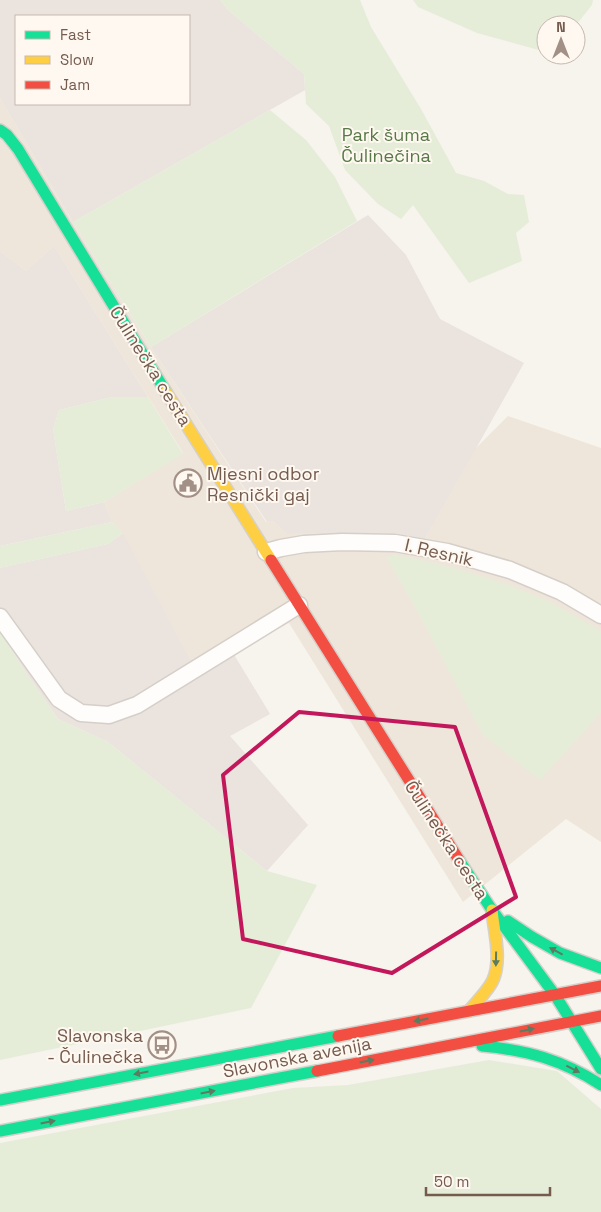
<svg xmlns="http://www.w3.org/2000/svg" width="601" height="1212" font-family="'Space Grotesk',sans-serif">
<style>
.residential{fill:#efe6db}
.industrial{fill:#eae3de;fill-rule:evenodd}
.green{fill:#e5edd9}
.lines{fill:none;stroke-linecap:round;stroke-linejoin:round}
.street-casing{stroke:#d5cfc8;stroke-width:19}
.fast-casing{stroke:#d6d0ca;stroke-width:14}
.slow-casing{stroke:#d6d0ca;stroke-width:14}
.jam-casing{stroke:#d6d0ca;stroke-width:14}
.street{stroke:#fefdfc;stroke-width:16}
.fast{stroke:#16e098;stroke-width:11}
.slow{stroke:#ffcf43;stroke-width:11}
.jam{stroke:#f24e42;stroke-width:11}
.oneway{fill:#5c7c60}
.marked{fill:none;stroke:#c2185b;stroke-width:4;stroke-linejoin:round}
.labels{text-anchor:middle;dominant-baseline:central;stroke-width:4;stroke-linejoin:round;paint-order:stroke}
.park-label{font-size:18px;fill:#577947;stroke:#fef8f0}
.street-label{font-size:18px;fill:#745b4e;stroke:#fef8f0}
.poi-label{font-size:18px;fill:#745b4e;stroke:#fef8f0;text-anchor:start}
</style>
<rect width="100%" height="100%" fill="#f7f3ed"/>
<path class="residential" d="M0 98 73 222 151 347 266 522 273 521 287 534 393 533 425 539 475 449 508 416 601 448V842L566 819 463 902 289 623 233 653 190 659 123 534 112 522 104 502 183 453 54 246 26 271 0 251Z"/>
<path class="industrial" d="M0 0H220L228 10 304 74 305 90 73 222 0 98ZM16 16H189V104H16Z
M368 215 406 255 440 319 524 363 425 539 393 533 287 534 273 521 267 522 151 347Z
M54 246 148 397H112L59 410 53 429 66 511 104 502 112 522 0 546V251L26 271Z
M123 533 190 659 233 653 270 714 230 736 308 825 267 871 108 742 58 719 26 673 0 631V568L108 544Z"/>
<path class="green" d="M220 0H360L371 27 421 109 456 173 484 181 508 194 524 195 529 222 516 233 522 261 469 283 413 205 401 219 378 204 345 170 329 126 306 104 304 74 228 10Z
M413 0H593L592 5 576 25H546V52L477 33 418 7Z
M270 110 306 140 335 177 357 221 151 347 73 222Z
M112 397H148L183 454 104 502 66 511 53 429 59 410Z
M112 522 123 533 108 544 0 568V546Z
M395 555C445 564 494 578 541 598 561 607 581 620 601 631V713L540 780 483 735 414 605 386 557Z
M0 631 26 673 58 719 108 742 267 871 317 885 251 1008 0 1060Z
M489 1060 557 1071 601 1109V1212H0V1143L293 1088 348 1085Z"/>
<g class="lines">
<g class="street-casing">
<path id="street" d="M266 552 281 548 304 544 342 542 395 543 447 552 510 570 562 592 601 615
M0 617 59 699 81 713 109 715 137 705 299 605"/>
</g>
<g class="fast-casing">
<path id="fast" d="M0 130 7 135 18 149 166 392
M459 860 492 910 555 995 601 1069
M508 921 532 937 560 953 601 968
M482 1046C527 1050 563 1060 601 1085
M0 1100 338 1036
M0 1131 317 1071"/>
</g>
<g class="slow-casing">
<path id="slow" d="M166 392 271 560
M469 1011C477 1001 488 991 493 980 502 959 494 932 492 910"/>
</g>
<g class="jam-casing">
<path id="jam" d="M271 560 459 860
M338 1036 601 986
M317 1071 601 1016"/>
</g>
<use href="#street" class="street"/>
<use href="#fast" class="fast"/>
<use href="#slow" class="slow"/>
<use href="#jam" class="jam"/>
</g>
<defs><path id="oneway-solid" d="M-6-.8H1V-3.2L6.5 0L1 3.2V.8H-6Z" transform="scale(1.25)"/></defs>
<g class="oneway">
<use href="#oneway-solid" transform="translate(556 951) rotate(-152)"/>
<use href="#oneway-solid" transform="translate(496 959) rotate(91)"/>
<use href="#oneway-solid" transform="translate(421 1020) rotate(169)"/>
<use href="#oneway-solid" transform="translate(527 1030) rotate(-12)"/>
<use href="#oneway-solid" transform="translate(367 1061) rotate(-11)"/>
<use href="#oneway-solid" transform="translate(573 1069) rotate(27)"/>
<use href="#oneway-solid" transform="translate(141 1073) rotate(169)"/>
<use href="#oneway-solid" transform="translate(208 1092) rotate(-11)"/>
<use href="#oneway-solid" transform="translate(48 1122) rotate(-11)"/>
</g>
<path class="marked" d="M299 712 455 727 516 897 392 973 243 939 223 775Z"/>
<defs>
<g id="civic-ring" transform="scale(1.4375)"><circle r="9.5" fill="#fef8f0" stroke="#a29086" stroke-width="1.5"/><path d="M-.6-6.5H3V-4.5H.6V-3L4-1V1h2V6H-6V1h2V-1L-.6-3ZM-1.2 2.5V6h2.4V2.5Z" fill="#a29086"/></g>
<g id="bus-ring" transform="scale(1.4375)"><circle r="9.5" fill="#fef8f0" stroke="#a29086" stroke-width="1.5"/><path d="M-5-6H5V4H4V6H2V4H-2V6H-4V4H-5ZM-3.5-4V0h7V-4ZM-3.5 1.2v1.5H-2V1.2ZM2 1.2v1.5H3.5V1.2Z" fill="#a29086"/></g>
</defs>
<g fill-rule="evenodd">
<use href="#civic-ring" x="188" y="483"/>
<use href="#bus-ring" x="162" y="1045"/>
</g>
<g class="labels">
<g class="park-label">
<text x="386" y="134">Park šuma<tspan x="386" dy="21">Čulinečina</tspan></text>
</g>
<g class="street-label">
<text transform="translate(151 366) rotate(58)">Čulinečka cesta</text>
<text transform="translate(439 552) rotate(13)">I. Resnik</text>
<text transform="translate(447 840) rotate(57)">Čulinečka cesta</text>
<text transform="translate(297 1057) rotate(-11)">Slavonska avenija</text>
</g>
<g class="poi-label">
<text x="207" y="473">Mjesni odbor<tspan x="207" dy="21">Resnički gaj</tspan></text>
<text x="143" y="1035" text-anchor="end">Slavonska<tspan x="143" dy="21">- Čulinečka</tspan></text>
</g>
</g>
<rect x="15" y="15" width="175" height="90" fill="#fef8f0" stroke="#c7b9af"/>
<rect x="25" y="31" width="25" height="8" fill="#16e098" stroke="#c7b9af"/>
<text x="60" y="40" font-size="15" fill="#745b4e">Fast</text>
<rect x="25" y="56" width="25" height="8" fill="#ffcf43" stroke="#c7b9af"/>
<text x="60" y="65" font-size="15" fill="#745b4e">Slow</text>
<rect x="25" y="81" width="25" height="8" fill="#f24e42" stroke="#c7b9af"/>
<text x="60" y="90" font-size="15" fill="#745b4e">Jam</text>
<g transform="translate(561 40)"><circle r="24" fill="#fef8f0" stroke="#c7b9af"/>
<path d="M0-4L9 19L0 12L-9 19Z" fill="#a29086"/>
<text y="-8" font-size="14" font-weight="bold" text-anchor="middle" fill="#745b4e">N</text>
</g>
<path d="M426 1187v8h124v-8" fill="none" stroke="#745b4e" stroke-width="2.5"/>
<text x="434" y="1187" font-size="15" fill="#745b4e" stroke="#fef8f0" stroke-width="4" paint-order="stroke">50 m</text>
</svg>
